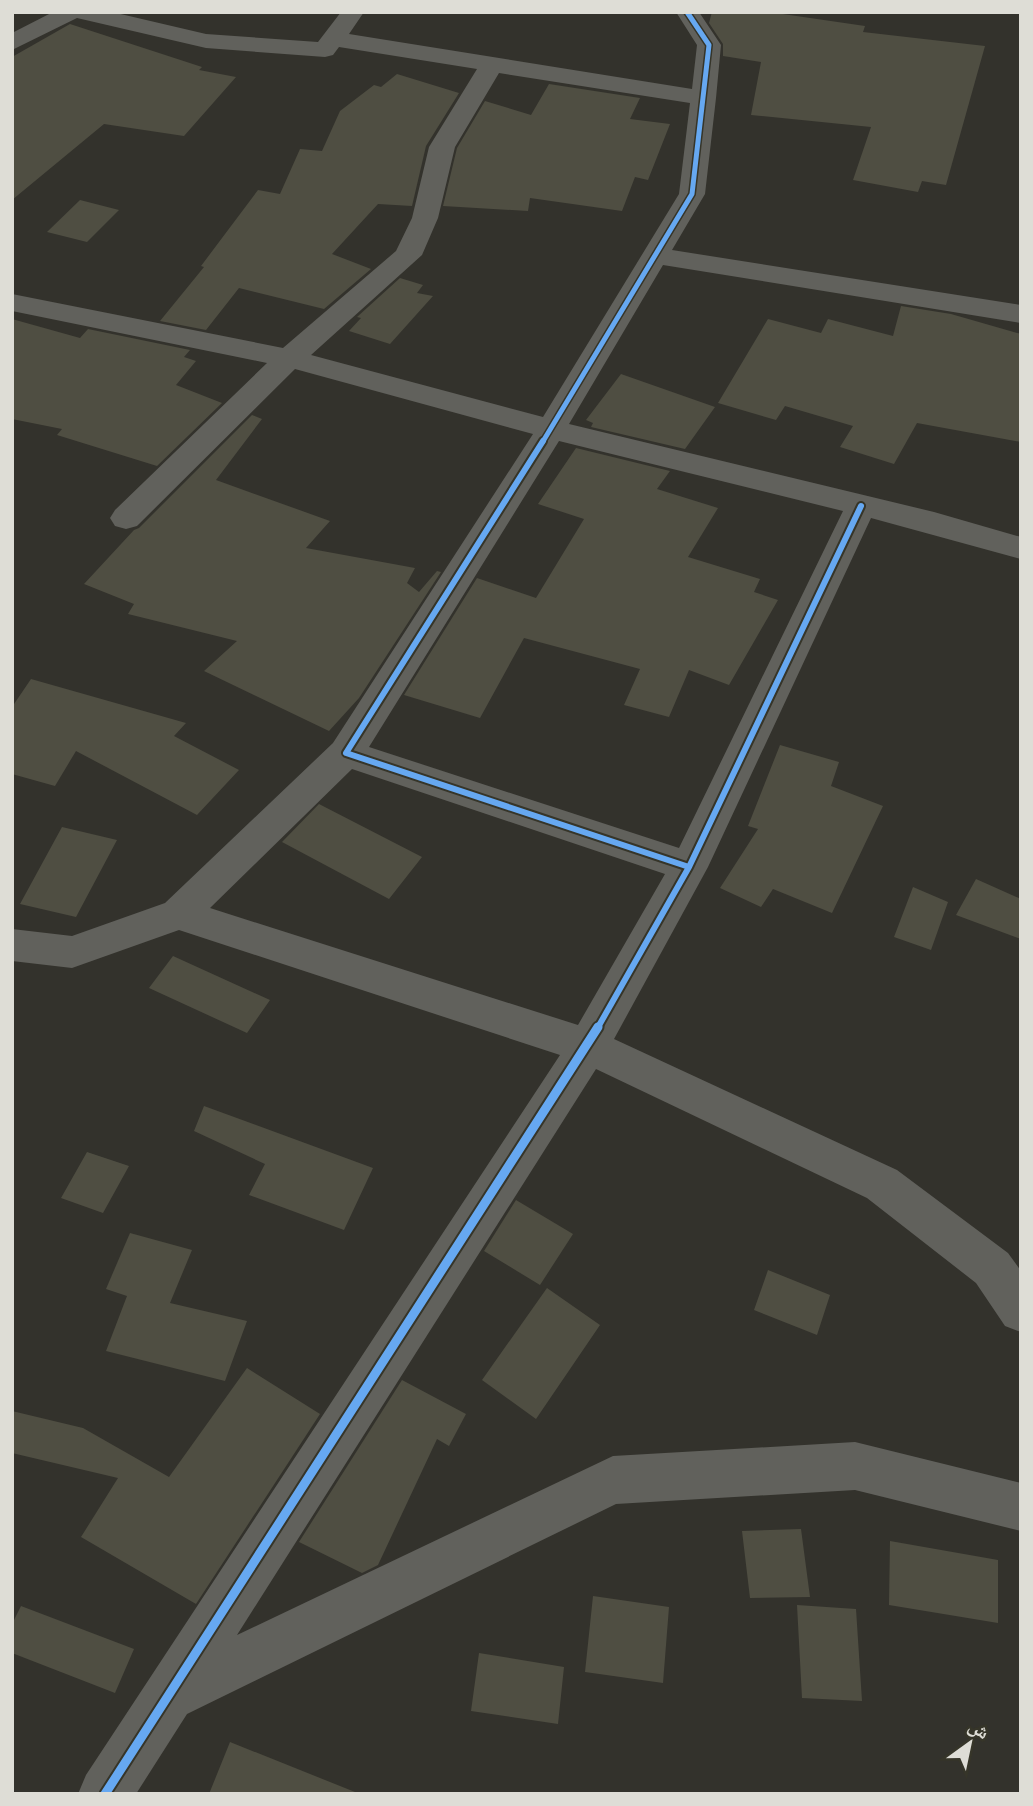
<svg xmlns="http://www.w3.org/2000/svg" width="1033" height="1806" font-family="'Space Grotesk','Noto Naskh Arabic',sans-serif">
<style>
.building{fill:#4f4e42}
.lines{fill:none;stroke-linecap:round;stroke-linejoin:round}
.minor{fill:#61615c;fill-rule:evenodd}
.cycleway-far2-casing{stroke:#363529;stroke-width:8}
.cycleway-far1-casing{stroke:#363529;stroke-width:10}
.cycleway-casing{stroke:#363529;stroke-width:13}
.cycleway-far2{stroke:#66a8f1;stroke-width:5}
.cycleway-far1{stroke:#66a8f1;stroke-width:6}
.cycleway{stroke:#66a8f1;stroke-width:9}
</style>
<rect width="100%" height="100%" fill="#33322c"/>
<path class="building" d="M712 12H769L865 26 863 32 985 46 946 185 922 181 918 192 853 180 871 127 751 115 761 62 723 56V44L709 23Z
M70 24 202 67 199 70 236 77 184 136 104 124 12 200V57Z
M397 74 459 93 426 146 412 206 378 204 332 254 371 269 324 309 239 288 206 330 160 321 204 267 201 266 258 190 280 194 300 149 322 151 340 111 374 85 381 87Z
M549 84 640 98 630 119 670 124 648 180 635 177 622 211 530 198 528 211 443 206 457 148 485 101 531 115Z
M80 200 119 210 87 242 47 232Z
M400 278 423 285 417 293 433 296 390 344 349 331 361 318 357 317Z
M901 306 951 314 1021 334V442L917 423 894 464 840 447 853 426 785 406 776 420 718 403 768 319 821 333 828 319 893 336Z
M12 319 80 338 88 329 190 350 184 357 196 361 176 385 222 403 157 466 57 435 62 429 12 419Z
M621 374 715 407 685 449 591 427 593 423 586 420Z
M252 415 262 419 216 480 330 521 306 548 415 568 407 583 419 592 437 571 441 572 359 698 329 731 204 671 237 641 128 614 134 604 84 584 134 530 139 528Z
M576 448 670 471 657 489 718 508 688 557 760 579 754 592 778 600 729 685 689 670 669 717 624 705 640 669 524 638 480 718 404 695 477 578 536 598 584 519 538 504Z
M31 679 186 723 174 736 239 770 197 815 76 751 55 786 12 774V707Z
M780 745 839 762 831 786 883 806 832 913 773 889 761 907 720 888 758 829 748 826Z
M319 804 422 857 389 899 282 842Z
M62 827 117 840 76 917 20 904Z
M976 879 1021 899V939L956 915Z
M913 887 948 902 931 950 894 937Z
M173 956 270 1000 247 1033 149 988Z
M204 1106 373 1168 344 1230 249 1195 265 1164 194 1131Z
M87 1152 129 1166 103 1213 61 1198Z
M516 1200 573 1234 540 1285 484 1251Z
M130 1233 192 1250 170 1303 247 1321 225 1381 106 1351 127 1296 106 1289Z
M768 1270 830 1295 817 1335 754 1310Z
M547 1288 600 1325 536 1419 482 1380Z
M247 1368 320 1414 196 1604 81 1537 118 1478 12 1453V1411L83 1428 169 1477Z
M402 1380 466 1414 449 1446 437 1439 378 1565 362 1573 299 1542Z
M801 1529 810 1597 750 1598 742 1531Z
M890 1541 998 1560V1623L889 1605Z
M593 1596 669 1607 663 1683 585 1672Z
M797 1605 856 1609 862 1701 802 1698Z
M21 1606 134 1649 115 1693 12 1653V1624Z
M479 1653 564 1667 558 1724 471 1711Z
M230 1742 355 1792V1794H209Z"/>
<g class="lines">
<path class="minor" d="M53 12H112L206 34 318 42 341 12H364L349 34 692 89 697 45 676 12H699L721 45 716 98 705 194 672 250 1021 305V323L663 265 569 424 934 512 1021 537V559L871 518 708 867 614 1039 897 1170 1008 1253 1021 1271V1332L1005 1326 976 1283 867 1198 596 1069 237 1635 613 1456 855 1442 1021 1483V1531L855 1490 616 1504 187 1714 136 1794H78L86 1775 560 1055 179 930 72 968 12 961V929L72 936 165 903 333 743 533 434 295 369 137 526 126 529 115 526 110 518 115 510 267 363 12 311V294L283 348 396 251 412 218 429 147 477 69 339 47 333 55 325 57 206 48 77 18 12 50V33ZM499 73 690 103 679 194 543 417 311 355 422 255 438 218 455 147ZM559 441 843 511 679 848 369 747ZM352 769 665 874 578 1025 210 908Z"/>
<g class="cycleway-far2-casing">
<path id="cycleway-far2" d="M542 443 692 194 709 45 687 12"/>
</g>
<g class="cycleway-far1-casing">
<path id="cycleway-far1" d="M543 441 346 753 689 867
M597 1029 689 867 861 506"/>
</g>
<g class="cycleway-casing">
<path id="cycleway" d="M105 1794 598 1027"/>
</g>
<use href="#cycleway-far2" class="cycleway-far2"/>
<use href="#cycleway-far1" class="cycleway-far1"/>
<use href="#cycleway" class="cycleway"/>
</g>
<rect width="1033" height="1806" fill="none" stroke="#deddd6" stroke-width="28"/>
<g transform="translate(970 1743) rotate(33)" stroke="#363529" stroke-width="5" paint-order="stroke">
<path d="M0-5L12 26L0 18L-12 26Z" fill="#deddd6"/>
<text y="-10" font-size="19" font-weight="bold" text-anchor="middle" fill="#deddd6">ش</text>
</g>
</svg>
